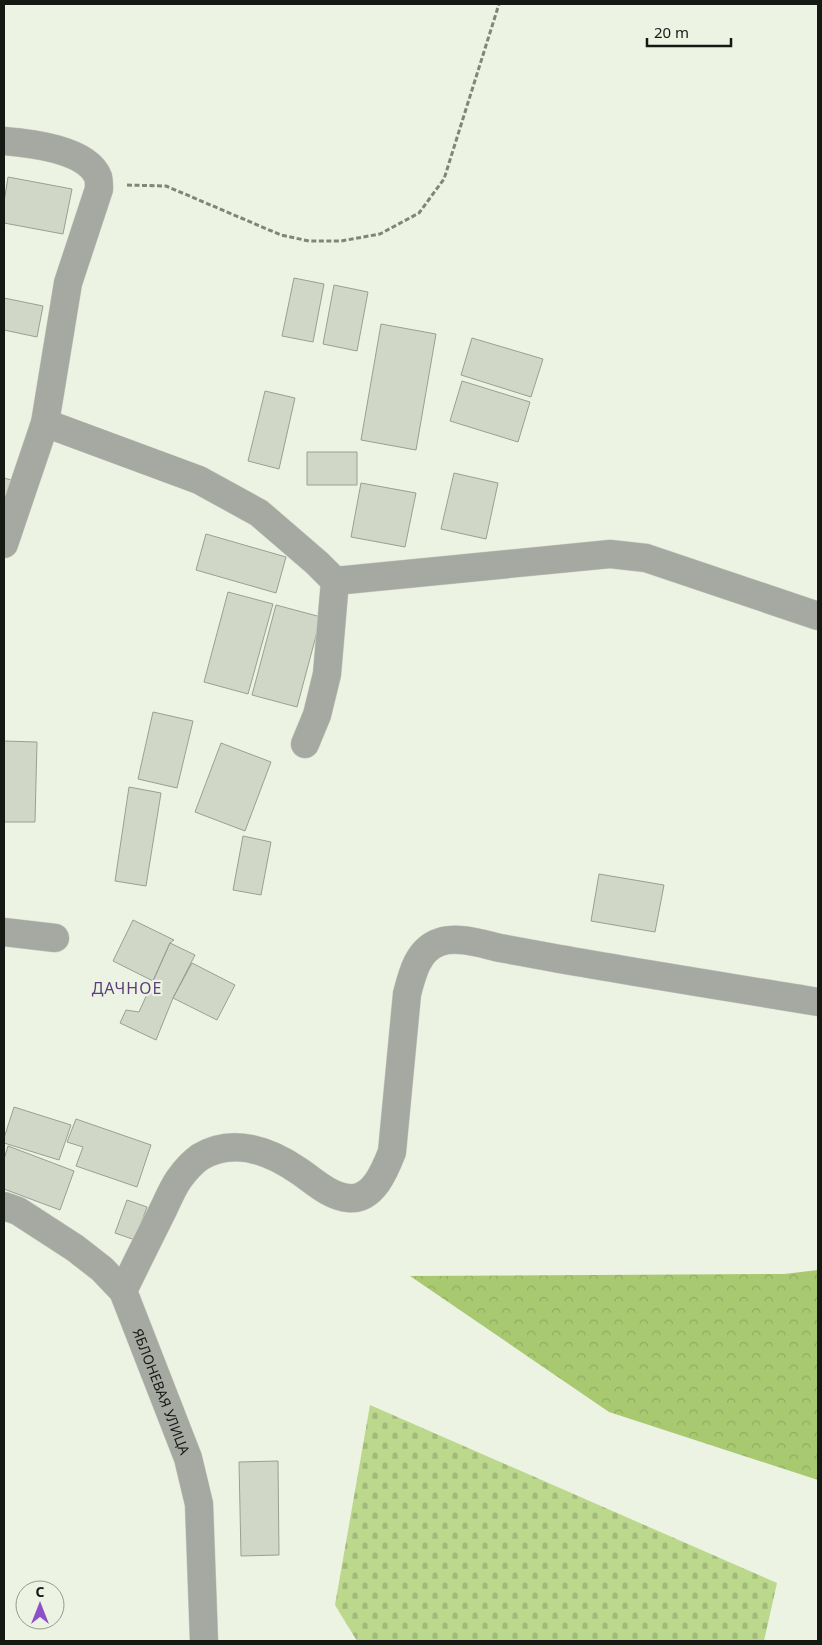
<svg xmlns="http://www.w3.org/2000/svg" width="822" height="1645" font-family="'Noto Sans',sans-serif">
<style>
.forest{fill:url(#forest-crowns)}
.cemetery{fill:url(#cemetery-stones)}
.building{fill:#d0d7c7;stroke:#99a091}
.lines{fill:none;stroke-linecap:round;stroke-linejoin:round}
.minor-casing{stroke:#cad0c2;stroke-width:29}
.path{stroke:#80857a;stroke-width:3;stroke-dasharray:5 2.5;stroke-linecap:butt}
.minor{stroke:#a6a9a2;stroke-width:28}
.labels{text-anchor:middle;dominant-baseline:central;stroke-width:4.5;stroke-linejoin:round;paint-order:stroke}
.street-label{font-size:14px;fill:#161813;stroke:#ecf3e3}
.quarter-label{font-size:16px;letter-spacing:1px;fill:#5c3e7a;stroke:#ecf3e3}
</style>
<defs>
<pattern id="forest-crowns" width="20" height="18" patternUnits="userSpaceOnUse" patternTransform="scale(1.25)"><rect width="20" height="18" fill="#a9c971"/><path d="M2 6a3 3 0 1 1 6 0M12 15a3 3 0 1 1 6 0" fill="none" stroke="#91ac61"/></pattern>
<pattern id="cemetery-stones" width="16" height="16" patternUnits="userSpaceOnUse" patternTransform="scale(1.25)"><rect width="16" height="16" fill="#bcd88d"/><path d="M2 7V4a2 2 0 0 1 4 0v3zM10 15v-3a2 2 0 0 1 4 0v3z" fill="#a1b979"/></pattern>
</defs>
<rect width="100%" height="100%" fill="#ecf3e3"/>
<path class="forest" d="M818 1270V1480L609 1412 410 1276 784 1274Z"/>
<path class="cemetery" d="M370 1405 777 1583 764 1641H357L335 1605Z"/>
<path class="building" d="M8 177 72 189 63 234 4 223V202Z
M294 278 324 284 313 342 282 336Z
M334 285 368 292 357 351 323 344Z
M4 298 43 306 37 337 4 330Z
M381 324 436 334 416 450 361 440Z
M472 338 543 359 531 397 461 375Z
M462 381 530 402 518 442 450 421Z
M265 391 295 398 279 469 248 461Z
M307 452H357V485H307Z
M454 473 498 483 486 539 441 529Z
M4 478 15 481 4 520Z
M361 483 416 493 405 547 351 537Z
M206 534 286 557 276 593 196 570Z
M228 592 273 604 248 694 204 682Z
M276 605 321 617 297 707 252 695Z
M153 712 193 721 177 788 138 779Z
M4 741 37 742 35 822H4Z
M221 743 271 762 245 831 195 812Z
M129 787 161 793 146 886 115 881Z
M243 836 271 842 261 895 233 890Z
M599 874 664 885 655 932 591 921Z
M133 920 174 940 170 943 153 981 113 961Z
M170 943 195 955 173 998 156 1040 120 1023 126 1010 139 1012Z
M192 963 235 985 217 1020 173 998Z
M14 1107 71 1125 59 1160 4 1143V1138Z
M76 1119 151 1145 137 1187 76 1166 83 1147 67 1142Z
M8 1146 74 1171 60 1210 4 1189V1159Z
M127 1200 147 1207 135 1240 115 1233Z
M278 1461 279 1555 241 1556 239 1462Z"/>
<g class="lines">
<g class="minor-casing">
<g id="minor">
<path d="M4 141C29 143 87 149 98 177 99 180 99 185 99 189L68 283 45 423 4 544"/>
<path d="M45 423 199 480 259 513 317 563 335 581 327 674 317 715 305 744"/>
<path d="M335 581 610 554 646 558 818 616"/>
<path d="M4 932 55 938"/>
<path id="s1" d="M4 1206 18 1211 75 1248 102 1269 123 1291 188 1458 199 1504 204 1641"/>
<path d="M123 1291C136 1264 149 1238 162 1212 167 1202 172 1189 179 1179 184 1172 193 1162 200 1157 233 1137 270 1151 299 1171 314 1181 329 1196 348 1198 373 1201 385 1170 392 1152L407 994C412 974 418 949 440 942 459 936 482 944 500 948 516 951 533 954 549 957 638 973 728 987 818 1002"/>
</g>
</g>
<path class="path" d="M127 185 166 186 281 235 309 241H341L380 234 419 213 444 179 499 4"/>
<use href="#minor" class="minor"/>
</g>
<g class="labels">
<g class="street-label">
<text stroke="none"><textPath href="#s1" startOffset="255">ЯБЛОНЕВАЯ УЛИЦА</textPath></text>
</g>
<g class="quarter-label">
<text x="127" y="988">ДАЧНОЕ</text>
</g>
</g>
<rect width="822" height="1645" fill="none" stroke="#161813" stroke-width="10"/>
<g transform="translate(40 1605)"><circle r="24" fill="#ecf3e3" stroke="#969b90"/>
<path d="M0-4L9 19L0 12L-9 19Z" fill="#8e50c7"/>
<text y="-8" font-size="14" font-weight="bold" text-anchor="middle" fill="#161813">С</text>
</g>
<path d="M647 38v8h84v-8" fill="none" stroke="#161813" stroke-width="2.5"/>
<text x="654" y="38" font-size="15" fill="#161813" stroke="#ecf3e3" stroke-width="4" paint-order="stroke">20 m</text>
</svg>
